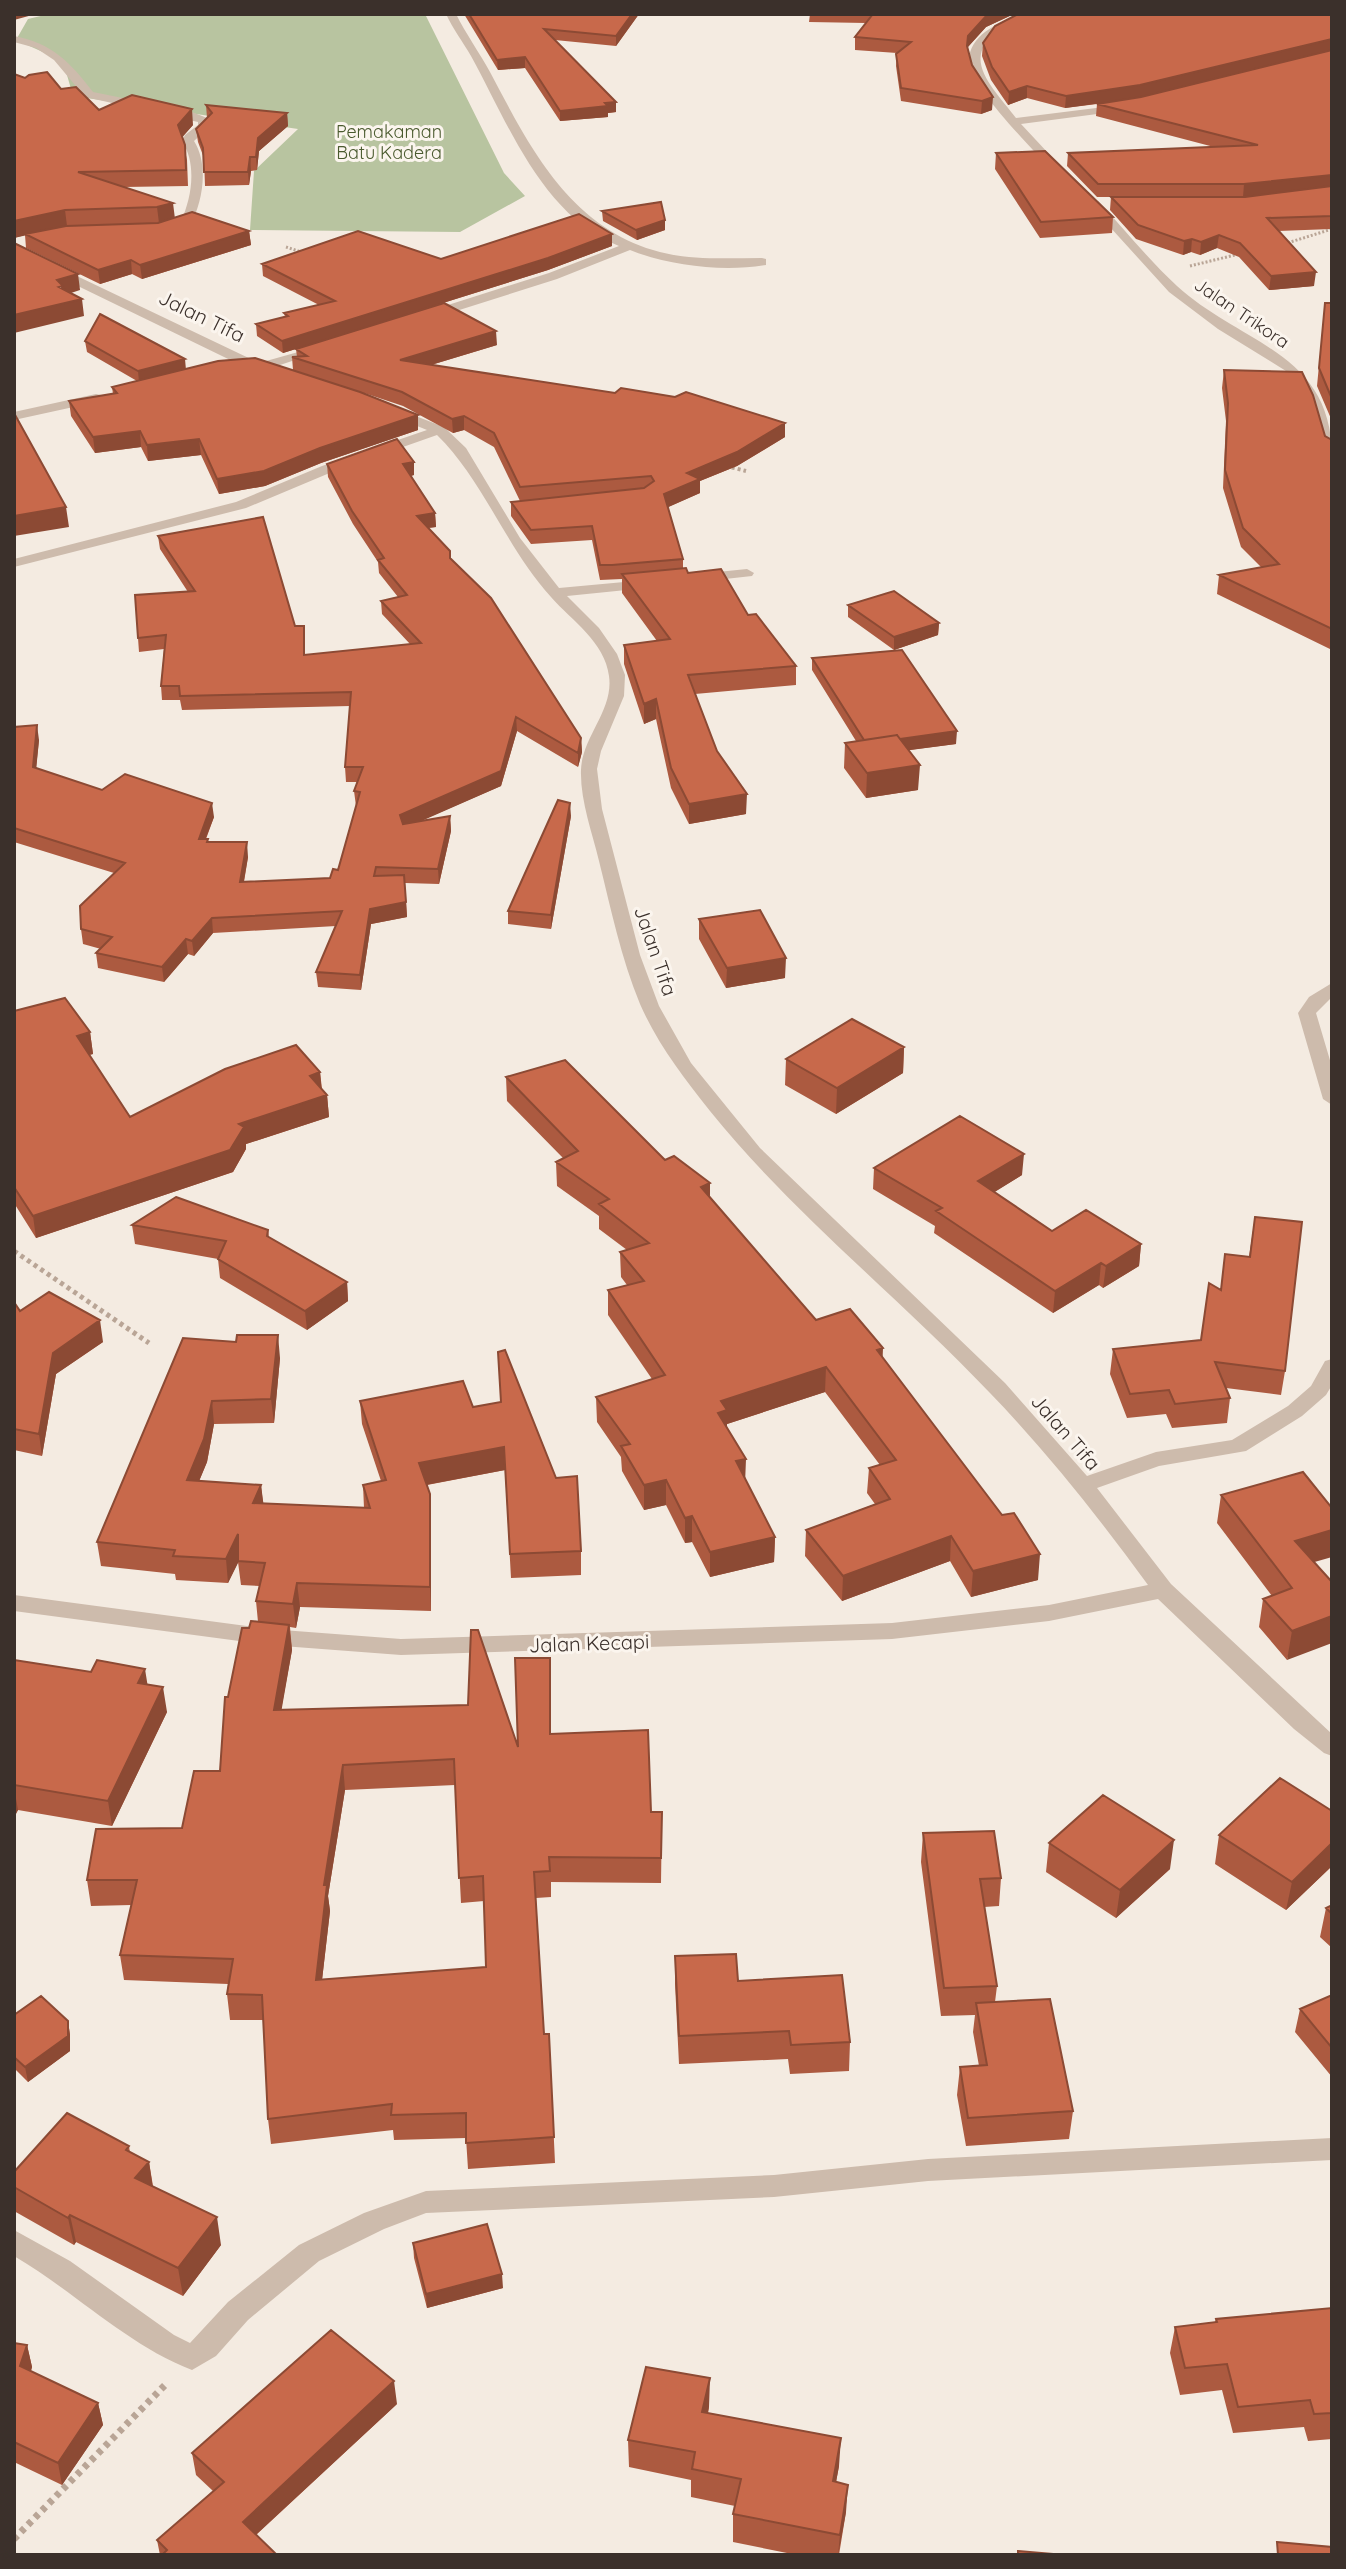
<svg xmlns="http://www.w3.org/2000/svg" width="1346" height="2569" font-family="Quicksand,sans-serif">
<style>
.green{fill:#b8c4a0}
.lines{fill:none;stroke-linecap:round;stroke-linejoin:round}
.path-far3{stroke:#b9a596;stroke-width:3;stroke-dasharray:2 2;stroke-linecap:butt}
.path-far2{stroke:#b9a596;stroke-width:4;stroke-dasharray:3 3;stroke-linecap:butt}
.path-far1{stroke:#b9a596;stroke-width:5;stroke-dasharray:4 4;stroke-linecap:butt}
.path{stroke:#b9a596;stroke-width:7;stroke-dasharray:5 5;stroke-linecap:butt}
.minor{fill:#cdbbac;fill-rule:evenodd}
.wall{fill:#ac5a40;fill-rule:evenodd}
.shaded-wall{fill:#8c4a34}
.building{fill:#c8694b;stroke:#8c4a34;stroke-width:2;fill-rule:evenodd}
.labels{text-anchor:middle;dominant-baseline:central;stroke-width:6;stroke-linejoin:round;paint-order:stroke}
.far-park-label{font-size:18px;fill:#4a5a2e;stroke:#fbf5ee}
.far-street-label{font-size:18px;fill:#3b302b;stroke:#fbf5ee}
.street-label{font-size:20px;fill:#3b302b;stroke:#fbf5ee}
</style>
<rect width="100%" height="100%" fill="#f4ebe1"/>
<path class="green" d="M49 14H425L504 173 525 196 460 232 250 230 254 171 298 129 73 96 63 61 16 40 28 19Z"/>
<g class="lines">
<path class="path-far3" d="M1284 244 1329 230 1331 224
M286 247 304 253
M1190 266 1239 254"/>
<path class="path-far2" d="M726 466 746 471"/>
<path class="path-far1" d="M14 1251 149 1343"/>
<path class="path" d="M14 2539 167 2383"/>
<path class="minor" d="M446 14H456C466 34 479 52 490 72 529 146 568 224 653 250 688 261 726 258 762 258L766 259V265C723 272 670 266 630 250L557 279 434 318H426V312L549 273 619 246C542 216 508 123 471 56 463 42 453 29 446 14Z
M1021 14H1036C1026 21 1013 24 1002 30 956 56 995 90 1016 118L1120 105 1125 108 1120 111 1021 124 1063 169V173H1055C1036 153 969 86 969 61 969 34 1000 22 1021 14Z
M14 36C52 43 70 62 93 92L192 112 207 118 210 126 194 141C209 165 203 201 190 226L174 232 168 228 181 221C192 197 197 164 182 141L185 135 198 125V122L85 97 54 60 36 48 14 42Z
M1090 201H1098C1124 229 1149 260 1177 286 1242 345 1332 352 1332 457L1325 453 1302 387 1286 371 1218 329 1169 292 1090 205Z
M14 246 259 363 316 347 322 351 268 369 267 373H257L14 255Z
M96 394 101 395V401L14 420V412Z
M395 408 444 427 466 448 520 538 559 588 646 580 653 584 646 588 567 596 599 628 617 654 625 675 624 696 601 751 597 769 602 809 640 955 659 1006 691 1063 760 1148 1005 1383 1087 1476 1156 1452 1232 1440 1288 1406 1311 1386 1325 1361 1332 1359V1385L1326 1395 1302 1416 1246 1451 1159 1466 1097 1488 1171 1584 1332 1734V1756L1324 1753 1294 1729 1158 1599 1049 1621 892 1639 401 1655 269 1645 14 1611V1595L269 1629 401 1639 892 1623 1049 1605 1148 1585C1099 1518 1048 1453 990 1393 899 1297 793 1214 710 1111 683 1077 657 1043 640 1004 621 958 611 909 599 861 592 832 580 800 581 770 582 737 614 710 609 676 605 642 572 621 551 597 506 548 484 481 437 435L332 472 246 508 14 567V559L236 502 322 466 427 430 390 415V409Z
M747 569 754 573 752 576 698 582 691 578 698 574Z
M1332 983V997L1316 1013 1332 1067V1105L1323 1099 1298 1013 1309 997Z
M1332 2138V2160L928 2181 774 2197 426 2213 384 2229 319 2261 248 2320 216 2356 192 2370C127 2345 74 2291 14 2256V2230L70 2261 174 2335 190 2343 228 2302 299 2245 364 2213 426 2191 774 2175 928 2159Z"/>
</g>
<path class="wall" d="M464 14H639L616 46 555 40 616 102V112L608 113V117L560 121 525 68 498 70Z
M810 14H1014L986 27 967 48 972 65 992 110 981 114 901 101 896 66 897 53 855 50V37L866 23 809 22Z
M1332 14V229L1278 231 1314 286 1269 290 1239 257 1217 248 1200 255 1191 252 1183 255 1136 239 1110 210 1111 197H1097L1067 166 1068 153 1214 147 1096 116 1097 104 1065 108 1027 98 1008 105 991 80 982 56 983 43Z
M14 74 25 78 61 89 99 110 193 125 182 137 187 160 188 186 124 187 175 218 249 231 251 245 142 279 132 274 100 284 26 248 25 235 14 238Z
M206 105 287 113 288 126 259 151 257 170 251 171 249 185 205 186 204 158 198 142 196 129 207 118Z
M996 153 1113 217 1112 233 1040 238 995 169Z
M602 211 665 220V230L637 240 603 221Z
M612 246 548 270 283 353 257 336 256 324 285 317 284 313 319 305 263 276 262 264 441 259Z
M1325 303H1332V426V421L1317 386Z
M85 341 186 369 293 370 292 357H297L296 349 497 345 431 365 785 437 737 466 700 481V493L668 507 683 559V568L748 615 796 666V685L695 694 717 751 746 814 689 824 671 788 656 719 644 724 624 664V645L657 641 622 593V579L600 580 592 540 531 544 511 516V502L520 501 494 447 464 430 453 433 403 406 364 393 418 415V430L321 463 265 486 219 494 201 455 148 461 141 447 95 453 71 416 69 401 113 394 112 387 137 381 87 352Z
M1224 370 1332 440V650L1217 594 1219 575 1261 567 1241 547 1223 488 1226 421 1222 388Z
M414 462V475L411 476 435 513 436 527 428 528 581 738 582 752 578 767 517 731 501 786 420 821 450 816 451 831 439 884 405 883 407 917 371 924 361 990 318 987 316 972 336 926 213 933 194 956 188 954 164 982 98 968 96 953 101 949 83 944 81 929 114 873 14 842V727L39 740 36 768 102 790 214 817 206 839H208V842L248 857 244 882 330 878 338 870 356 806 354 791 358 782H346L345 767 350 706 182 710 180 700H162L161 686 164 649 139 652 138 638 188 592 160 549 158 536 295 626 305 640V655L410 644 382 614 381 601 398 597 379 573 378 562 353 524 328 477 327 464Z
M848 605 939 623 938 635 894 650 848 617Z
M812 658 956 744 909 750 918 790 866 798 844 768 845 743 856 741 812 670Z
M571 816 551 929 508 924V911Z
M699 919 785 978 726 988 699 939Z
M14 1011 90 1032 93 1054 89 1055 130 1117 320 1072 322 1089 327 1095 329 1117 246 1144V1149L233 1172 36 1238 14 1203Z
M904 1047 903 1073 836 1114 785 1085 786 1059Z
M506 1077 665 1160 710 1197 816 1320 882 1358 1038 1580 971 1597 950 1561 842 1601 805 1556 806 1530 875 1504 867 1493 869 1468 880 1465 825 1392 727 1424V1427L745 1480 775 1537 774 1562 710 1577 692 1542 685 1543 666 1505 644 1510 622 1471 621 1457 597 1422 596 1397 652 1379 608 1315V1290L627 1285 621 1277 620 1252 627 1250 599 1229V1216L557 1186 556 1162 563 1158 507 1101Z
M874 1168 1022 1175 994 1192 1052 1231 1141 1244 1139 1266 1103 1288 1099 1285 1053 1313 934 1233 935 1226 873 1189Z
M1255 1217 1285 1371 1281 1395 1226 1388 1230 1398 1227 1423 1172 1428 1166 1414 1127 1418 1110 1374 1113 1349 1201 1340 1220 1289 1249 1257Z
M132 1225 268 1230 269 1237 347 1282 348 1301 307 1330 220 1278 218 1259 135 1244Z
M14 1302 20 1311 103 1342 56 1374 42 1456 14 1450Z
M183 1338 280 1358 274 1423 214 1424 207 1462 199 1481 261 1485 263 1504 364 1508 363 1485 381 1481 362 1424 360 1401 473 1407 581 1551V1575L511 1578 505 1470 427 1485 430 1494 431 1518V1611L300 1607 296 1628 290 1627 292 1650 281 1710 518 1747 550 1658 551 1734 651 1812H662L661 1883 551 1882V1897L536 1898 544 2034H549L555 2163 468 2169 466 2138 394 2140 393 2130 271 2144 268 2119 263 2020H230L227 1994 228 1984 124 1980 120 1955 131 1905 91 1906 87 1880 182 1828 220 1771 228 1697 249 1628 258 1622 256 1601 260 1586 241 1585 238 1562 228 1583 176 1580 175 1574 101 1566 97 1542ZM455 1785 461 1903 484 1901 486 1967 322 1980 330 1911 328 1896 345 1790Z
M1221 1495 1314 1562 1287 1660 1259 1627 1263 1599 1272 1596 1217 1523Z
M14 1660 148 1685 167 1712 112 1826 18 1810 14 1816Z
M1332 1811V1866L1286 1910 1215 1864 1219 1835Z
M923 1833 1001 1878 999 1906 984 1907 997 1986 995 2002 1073 2111 1069 2139 966 2146 957 2095 960 2067 979 2066 973 2032 975 2015 941 2016 921 1862Z
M1049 1843 1170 1869 1116 1918 1046 1872Z
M1332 1905V1948L1320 1937 1326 1908Z
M675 1956 738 1981 850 2042 849 2071 790 2074 788 2059 679 2064 675 1984Z
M1332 1995V2077L1295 2032 1300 2009Z
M14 2015 68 2021 70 2035V2051L28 2082 14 2068Z
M129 2146 130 2153 149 2162 153 2186 221 2245 183 2296 76 2242 74 2245 14 2211V2172Z
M413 2243 503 2288 427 2308 414 2258Z
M1332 2308V2439L1308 2441 1304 2427 1233 2433 1222 2390 1180 2395 1170 2353 1175 2327 1215 2322 1216 2319Z
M14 2343 27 2345 32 2367 31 2371 98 2403 103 2425 62 2485 14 2462Z
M397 2404 256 2535 277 2555H160L157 2540 213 2491 196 2475 192 2453Z
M709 2407 708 2414 839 2466 836 2482 846 2512 839 2555H797L733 2542V2514L735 2506 691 2497V2480L629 2467 628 2440Z"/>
<path class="shaded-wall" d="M14 14H36L14 20Z
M632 14H639L616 46V36Z
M988 14H1014L986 27 967 48 966 59 968 36Z
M1332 39V51L1138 98 1065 108 1066 96Z
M525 57V68L498 70 497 60Z
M1027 86V98L1008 105 1009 92Z
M993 97 992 110 981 114 982 101Z
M616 102V112L608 113V117L560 121V111Z
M192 109 193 125 179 141 178 125Z
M287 113 288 126 259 151 257 170 256 157 258 138Z
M250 157 251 171 249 185 248 172Z
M1332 175V188L1243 197 1244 184Z
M173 203 175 219 159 223 157 207Z
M65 210 67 226 14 238V221Z
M665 220V230L637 240 636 230Z
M249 231 251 245 142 279 140 265Z
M612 234V246L548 270 283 353 282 341Z
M1219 235 1217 248 1200 255 1201 242Z
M1192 239 1191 252 1183 255 1184 241Z
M131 260 132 274 100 284 98 270Z
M1316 272 1314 286 1269 290 1271 276Z
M78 274 80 290 65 295 57 280Z
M82 299 84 316 14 333V315Z
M496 331 497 345 401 374 400 360Z
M185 359 186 370 139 382 138 371Z
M418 415V430L321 463 265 486 219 494 217 479 320 448Z
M464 416V430L453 433 452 419Z
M785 423V437L737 466 700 481V493L664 509V494L687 473Z
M140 431 141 447 95 453 93 437Z
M199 439 201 455 148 461 147 445Z
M414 462V475L404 477 403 464Z
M66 507 69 527 14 536V516Z
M435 513 436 527 418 529 417 516Z
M939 623 938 635 894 650V637Z
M656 699V719L644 724V704Z
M516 717 517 731 501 786 401 830 400 815Z
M37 725 39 740 35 781 33 767Z
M957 731 956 744 865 756 866 743Z
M581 738 582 752 578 767V753Z
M920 765 918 790 866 798 867 773Z
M747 794 746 814 689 824V804Z
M212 803 214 817 200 853 199 839Z
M570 803 571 816 551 929V915Z
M450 816 451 831 439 884 438 869Z
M247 842 248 857 241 897 240 882Z
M406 902 407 917 371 924 361 990 360 975 370 909Z
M212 918 213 933 194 956 192 941Z
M186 939 188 954 164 982 162 967Z
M786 958 785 978 726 988 727 968Z
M90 1032 93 1054 80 1057 77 1036Z
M904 1047 903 1073 836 1114 837 1088Z
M320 1072 322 1094 310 1076Z
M327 1095 329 1117 246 1144V1149L233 1172 36 1238 33 1216 239 1124Z
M1024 1154 1022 1175 977 1203 978 1181Z
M710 1183V1207L701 1187Z
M1141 1244 1139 1266 1103 1288 1106 1266Z
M1101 1263 1099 1285 1053 1313 1055 1291Z
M347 1282 348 1301 307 1330 305 1311Z
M100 1320 103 1342 56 1374 42 1456 39 1434 53 1353Z
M278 1335 280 1358 274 1423 271 1399Z
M883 1348 882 1373 877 1350Z
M826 1367 825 1392 727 1424V1435L718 1413 721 1401Z
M212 1401 214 1424 207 1462 190 1503 187 1480Z
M504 1447 505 1470 420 1486 419 1463Z
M746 1459 745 1484 736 1461Z
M666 1480V1505L644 1510V1485Z
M261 1485 264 1508 253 1503Z
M430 1494 431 1518V1611L430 1587Z
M692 1516V1542L685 1543V1518Z
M1332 1530V1557L1290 1569 1295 1541Z
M238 1534 241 1557 228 1583 226 1559Z
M951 1536 950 1561 842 1601 843 1576Z
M775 1537 774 1562 710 1577V1552Z
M1040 1554 1038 1580 971 1597 973 1571Z
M297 1583 300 1607 296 1628 293 1604Z
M1332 1616V1643L1287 1660 1292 1631Z
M289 1625 292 1650 277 1736 274 1710Z
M550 1658 551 1683V1759L550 1734Z
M145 1669 149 1694 138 1683Z
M163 1687 167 1712 112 1826 108 1801Z
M343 1765 345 1790 328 1896 330 1911 319 2006 316 1980 324 1885Z
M14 1787 18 1810 15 1816 14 1812Z
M1174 1840 1170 1869 1116 1918 1120 1890Z
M1332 1843V1866L1286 1910 1292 1882Z
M68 2021 70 2035V2051L28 2082 25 2067Z
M149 2162 153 2189 135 2178Z
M70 2215 76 2242 74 2245 68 2218Z
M217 2217 221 2245 183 2296 178 2268Z
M502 2274 503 2288 427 2308 426 2294Z
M27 2345 32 2367 25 2389 20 2366Z
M710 2378 709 2407 701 2440 702 2412Z
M394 2381 397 2404 246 2544 243 2522Z
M98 2403 103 2425 62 2485 58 2463Z
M841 2438 839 2466 831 2509 833 2481Z
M848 2485 846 2512 838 2555 840 2535Z"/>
<path class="building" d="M469 14H632L616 36 544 29 616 102 605 103 608 106 560 111 525 57 497 60Z
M873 14H988L968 36 967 46 972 65 993 97 982 101 901 88 896 54 911 42 855 37Z
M1018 14H1332V39L1140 85 1066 96 1027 86 1009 92 992 67 983 43 995 26Z
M1332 50V175L1244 184H1098L1068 153 1258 145 1097 104 1141 97Z
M47 72 61 89 76 87 99 110 132 95 192 109 178 125 185 145 186 170 78 172 173 203 157 207 65 210 14 221V74L25 78 29 75Z
M206 105 287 113 258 138 256 157H250L248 172H204L203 148 196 129 212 113Z
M1045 151 1113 217 1041 222 996 153Z
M1332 186V216L1267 218 1316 272 1271 276 1240 243 1219 235 1201 242 1192 239 1184 241 1138 225 1111 197H1245Z
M661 202 665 220 636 230 602 211Z
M192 212 249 231 140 265 131 260 98 270 25 234 66 226 158 223Z
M579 214 612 234 548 258 282 341 256 324 288 316 284 313 335 301 262 264 358 231 441 259Z
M14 243 78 274 57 280 63 286 59 287 82 299 14 315Z
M444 303 496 331 400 360 615 393 621 388 675 397 686 392 785 423 737 452 687 473 700 479 664 494 683 559 612 565H600L592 526 531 530 511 502 644 488 654 481 651 476 520 487 494 433 464 416 452 419 402 392 292 357 307 356 296 349Z
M1325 303H1332V399L1319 368Z
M100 314 185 359 138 371 85 341Z
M255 358 360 392 418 415 320 448 264 471 217 479 199 439 147 445 140 431 93 437 69 401 117 393 112 387 218 361Z
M1224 370 1302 372 1313 395 1325 436 1332 440V629L1219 575 1279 564 1243 528 1225 470 1228 403Z
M14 413 66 507 14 516Z
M397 439 414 462 403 464 435 513 417 516 450 551V558L491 598 581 738 578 753 516 717 501 771 400 815 403 824 450 816 438 869 376 867 374 876 404 875 406 902 370 909 360 975 316 972 342 911 212 918 192 941 186 939 162 967 96 953 112 937 81 929 80 906 125 863 14 828V727L37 725 33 767 102 790 125 774 212 803 199 839H208L207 842H247L240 882 330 878 333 869 338 870 360 792 354 791 363 767H345L351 692 180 696 179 686H161L166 635 138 638 135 595 195 591 158 536 263 517 295 626H304V655L421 643 381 601 407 595 378 560 384 558 352 511 327 464Z
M686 568 688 573 721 569 748 615 756 614 796 666 688 675 717 751 747 794 689 804 671 768 656 699 644 704 624 645 670 639 622 574Z
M894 591 939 623 894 637 848 605Z
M902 650 957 731 900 739 897 735 864 740 812 658Z
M897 735 920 765 867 773 845 743Z
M558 800 570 803 551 915 508 911Z
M760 910 786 958 727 968 699 919Z
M65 998 90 1032 77 1036 130 1117 225 1069 296 1045 320 1072 310 1076 327 1095 239 1124 244 1127 230 1150 33 1216 14 1187V1011Z
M852 1019 904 1047 837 1088 786 1059Z
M565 1060 665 1160 674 1156 710 1183 701 1187 816 1320 850 1309 883 1348 877 1350 1002 1515 1014 1513 1040 1554 973 1571 951 1536 843 1576 806 1530 890 1499 869 1468 896 1460 826 1367 721 1401 727 1410 718 1413 746 1459 736 1461 775 1537 710 1552 692 1516 685 1518 666 1480 644 1485 621 1446 630 1444 596 1397 665 1375 608 1290 644 1281 620 1252 649 1243 599 1204 609 1199 556 1162 578 1151 506 1077Z
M960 1116 1024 1154 978 1181 1052 1231 1086 1210 1141 1244 1106 1266 1101 1263 1055 1291 936 1211 942 1208 874 1168Z
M176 1197 268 1230 267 1236 347 1282 305 1311 218 1259 226 1241 132 1225Z
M1255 1217 1302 1222 1285 1371 1215 1362 1230 1398 1175 1404 1169 1390 1130 1394 1113 1349 1201 1340 1209 1283 1221 1290 1225 1254 1250 1257Z
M49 1292 100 1320 53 1353 39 1434 14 1429V1302L20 1311Z
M237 1335H278L271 1399 212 1401 204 1439 187 1480 261 1485 253 1503 370 1508 363 1485 386 1480 360 1401 463 1381 473 1407 501 1402 498 1352 505 1350 556 1478 577 1476 581 1551 510 1554 504 1447 419 1463 430 1494V1587L297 1583 293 1604 256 1601 265 1563 238 1561V1534L226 1559 173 1556 175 1550 97 1542 183 1338 236 1342Z
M1303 1472 1332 1508V1530L1295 1541 1332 1582V1616L1292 1631 1263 1599 1292 1588 1221 1495Z
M251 1621 289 1625 274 1710 468 1705 471 1630H478L518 1747 515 1658H550V1734L648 1730 651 1812H662L661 1858 549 1857 550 1871 534 1872 544 2034H549L554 2137 466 2143V2113L391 2115 392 2104 268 2119 262 1995 227 1994 233 1959 120 1955 137 1880H87L96 1829 182 1828 194 1771H220L225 1697H228L242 1628H249ZM454 1759 459 1878 483 1876 486 1967 316 1980 327 1885H324L343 1765Z
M14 1660 91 1672 97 1660 145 1669 138 1683 163 1687 108 1801 14 1785Z
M1280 1778 1332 1811V1843L1292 1882 1219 1835Z
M1103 1795 1174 1840 1120 1890 1049 1843Z
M994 1831 1001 1878 980 1879 997 1986 944 1988 923 1833Z
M1332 1905V1914L1326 1908Z
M736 1954 738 1981 842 1975 850 2042 791 2045 789 2031 679 2036 675 1956Z
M1332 1995V2048L1300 2009Z
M41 1996 68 2021V2036L25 2067 14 2057V2015Z
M1050 1999 1073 2111 968 2118 960 2067 987 2065 976 2003Z
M67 2113 129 2146 126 2150 149 2162 135 2178 217 2217 178 2268 70 2215 68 2218 14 2187V2172Z
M487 2224 502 2274 426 2294 413 2243Z
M1332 2308V2413L1314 2414 1310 2400 1238 2407 1227 2364 1185 2368 1175 2327 1217 2322 1216 2319Z
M331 2330 394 2381 243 2522 277 2555H162L167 2550 157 2540 224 2482 192 2453Z
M14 2343 27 2345 20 2366 98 2403 58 2463 14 2442Z
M646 2367 710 2378 702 2412 841 2438 833 2481 848 2485 840 2535 733 2514 741 2479 692 2469 695 2452 628 2440Z
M1277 2542 1332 2547V2555H1278Z
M1018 2551 1065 2555H1018Z"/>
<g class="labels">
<g class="far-park-label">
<text x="389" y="131">Pemakaman<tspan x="389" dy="21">Batu Kadera</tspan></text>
</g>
<g class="far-street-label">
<text transform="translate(1242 313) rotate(34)">Jalan Trikora</text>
</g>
<g class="street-label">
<text transform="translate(202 316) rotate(26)">Jalan Tifa</text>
<text transform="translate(656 951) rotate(71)">Jalan Tifa</text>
<text transform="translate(1066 1432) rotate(49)">Jalan Tifa</text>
<text transform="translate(589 1643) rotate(-2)">Jalan Kecapi</text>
</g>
</g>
<rect width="1346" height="2569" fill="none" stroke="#3b302b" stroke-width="32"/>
</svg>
